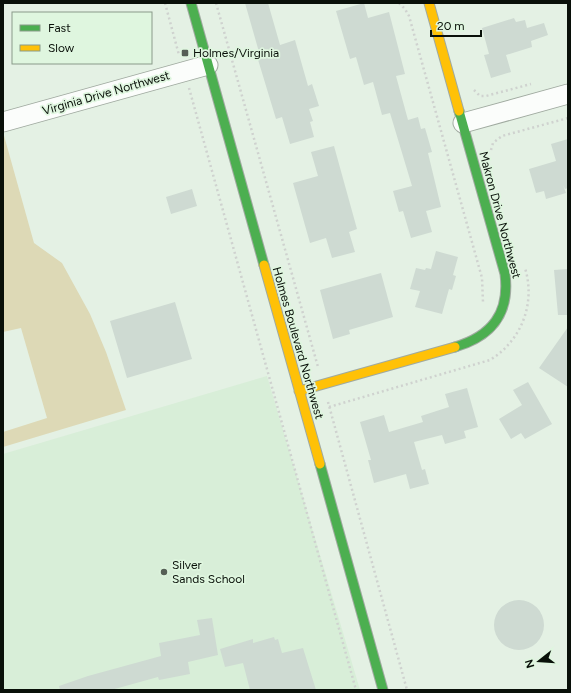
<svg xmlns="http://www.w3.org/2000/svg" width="571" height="693" font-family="Figtree,sans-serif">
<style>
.built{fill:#d8eed8}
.green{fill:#ddd9b6}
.building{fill:#cedad2}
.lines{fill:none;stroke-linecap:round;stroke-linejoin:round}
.street-casing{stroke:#a0aaa0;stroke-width:21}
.fast-casing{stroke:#a0aaa0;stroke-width:11}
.slow-casing{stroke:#a0aaa0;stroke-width:11}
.path{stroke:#cfd2cf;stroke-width:2.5;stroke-dasharray:2 3;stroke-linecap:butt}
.street{stroke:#fbfdfb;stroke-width:19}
.fast{stroke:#4caf50;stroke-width:9}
.slow{stroke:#ffc107;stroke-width:9}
.poi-dot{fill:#565f56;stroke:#dff6df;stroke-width:1.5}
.labels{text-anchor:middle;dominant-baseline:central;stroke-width:3.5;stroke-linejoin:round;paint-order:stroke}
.poi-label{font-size:12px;fill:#091009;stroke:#dff6df;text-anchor:start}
.street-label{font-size:12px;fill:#091009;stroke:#dff6df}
</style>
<rect width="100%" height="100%" fill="#e4f1e4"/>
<path class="built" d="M267 376 360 690H3V454Z"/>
<path class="green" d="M3 132 34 243 62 263 90 314 106 352 126 410 3 447V432L47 418 21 328 3 332Z"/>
<path class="building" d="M245 3H268L280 45 295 40 308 86 312 84 319 106 309 109 313 121 310 122 314 137 290 144 282 117 276 119 256 53 259 52Z
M364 3 368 18 389 12 405 74 396 76 408 120 418 117 421 129 425 128 432 152 428 153 441 207 426 211 432 232 411 238 403 211 399 212 393 191 412 186 390 113 382 115 373 82 364 85 356 57 350 59 336 11Z
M514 18 516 22 525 20 527 28 544 23 548 35 531 41 532 47 506 55 511 72 491 78 484 55 489 54 482 28Z
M568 139V188L565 189 563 185 566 193 546 199 544 191 536 193 529 169 556 161 551 144Z
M334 146 357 229 349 232 355 252 332 258 326 238 310 243 293 183 318 176 311 152Z
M192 189 197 206 171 214 166 197Z
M436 251 458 257 453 275 456 276 452 290 449 289 442 314 415 307 420 291 410 289 416 268 425 270 426 268 431 269Z
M568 269V315H558L554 270Z
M381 273 393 317 349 330 350 334 333 339 320 290Z
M175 302 192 359 127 378 110 321Z
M568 327V387L539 368Z
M528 382 552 424 525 439 521 433 511 439 499 419 522 405 513 390Z
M467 388 478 427 464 431 466 438 445 444 442 435 414 442 422 470 425 469 429 484 410 489 406 474 374 483 368 460H371L360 422 384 415 389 432 423 422 421 416 449 407 445 394Z
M494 625a25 25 0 1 1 50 0a25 25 0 1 1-50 0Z
M212 618 218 655 188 662 190 674 159 680 158 677 111 690H60L59 686 88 676 161 656 159 643 200 635 197 620Z
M274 637 275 640 278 639 282 653 303 648 316 690H250L243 663 225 667 220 649 253 639V643Z"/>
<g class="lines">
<g class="street-casing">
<path id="street" d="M3 122 208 65
M463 123 568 94"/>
</g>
<g class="fast-casing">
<path id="fast" d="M191 3 264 265
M455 347C492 336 510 313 505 274L459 111
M320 464 383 690"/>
</g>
<g class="slow-casing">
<path id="slow" d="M429 3 459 111
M264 265 320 464
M299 391 455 347"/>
</g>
<path class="path" d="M165 3 179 55
M216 3 318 367
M399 3 405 9 409 16 482 278 483 302
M189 88 356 690
M474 90 480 96H486L531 84
M491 150 493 143 502 136 568 118
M328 402 407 690
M329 407 490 360C521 341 536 304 525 268"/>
<use href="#street" class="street"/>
<use href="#fast" class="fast"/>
<use href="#slow" class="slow"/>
</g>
<g class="poi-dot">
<rect x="181" y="49" width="8" height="8" rx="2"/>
<circle cx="164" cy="572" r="4"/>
</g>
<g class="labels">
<g class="poi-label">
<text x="193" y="53">Holmes/Virginia</text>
<text x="172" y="565">Silver<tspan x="172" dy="14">Sands School</tspan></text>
</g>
<g class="street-label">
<text transform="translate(106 93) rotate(-16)">Virginia Drive Northwest</text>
<text transform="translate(500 215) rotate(75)">Makron Drive Northwest</text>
<text transform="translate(298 343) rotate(74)">Holmes Boulevard Northwest</text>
</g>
</g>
<rect width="571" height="693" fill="none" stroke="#091009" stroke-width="8"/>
<rect x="12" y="12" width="140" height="52" fill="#dff6df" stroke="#899a89"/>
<rect x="20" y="25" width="20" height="6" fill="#4caf50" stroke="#899a89"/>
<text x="48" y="32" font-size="12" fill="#091009">Fast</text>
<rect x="20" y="45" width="20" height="6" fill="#ffc107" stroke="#899a89"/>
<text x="48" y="52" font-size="12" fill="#091009">Slow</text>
<g transform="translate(539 661) rotate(253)" stroke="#dff6df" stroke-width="3" paint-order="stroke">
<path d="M0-3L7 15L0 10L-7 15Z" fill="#091009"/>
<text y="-6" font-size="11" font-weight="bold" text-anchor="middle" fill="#091009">N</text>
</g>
<path d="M431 30v6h50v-6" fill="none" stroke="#091009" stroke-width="2"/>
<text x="437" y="30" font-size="12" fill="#091009" stroke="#dff6df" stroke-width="3" paint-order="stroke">20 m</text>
</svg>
